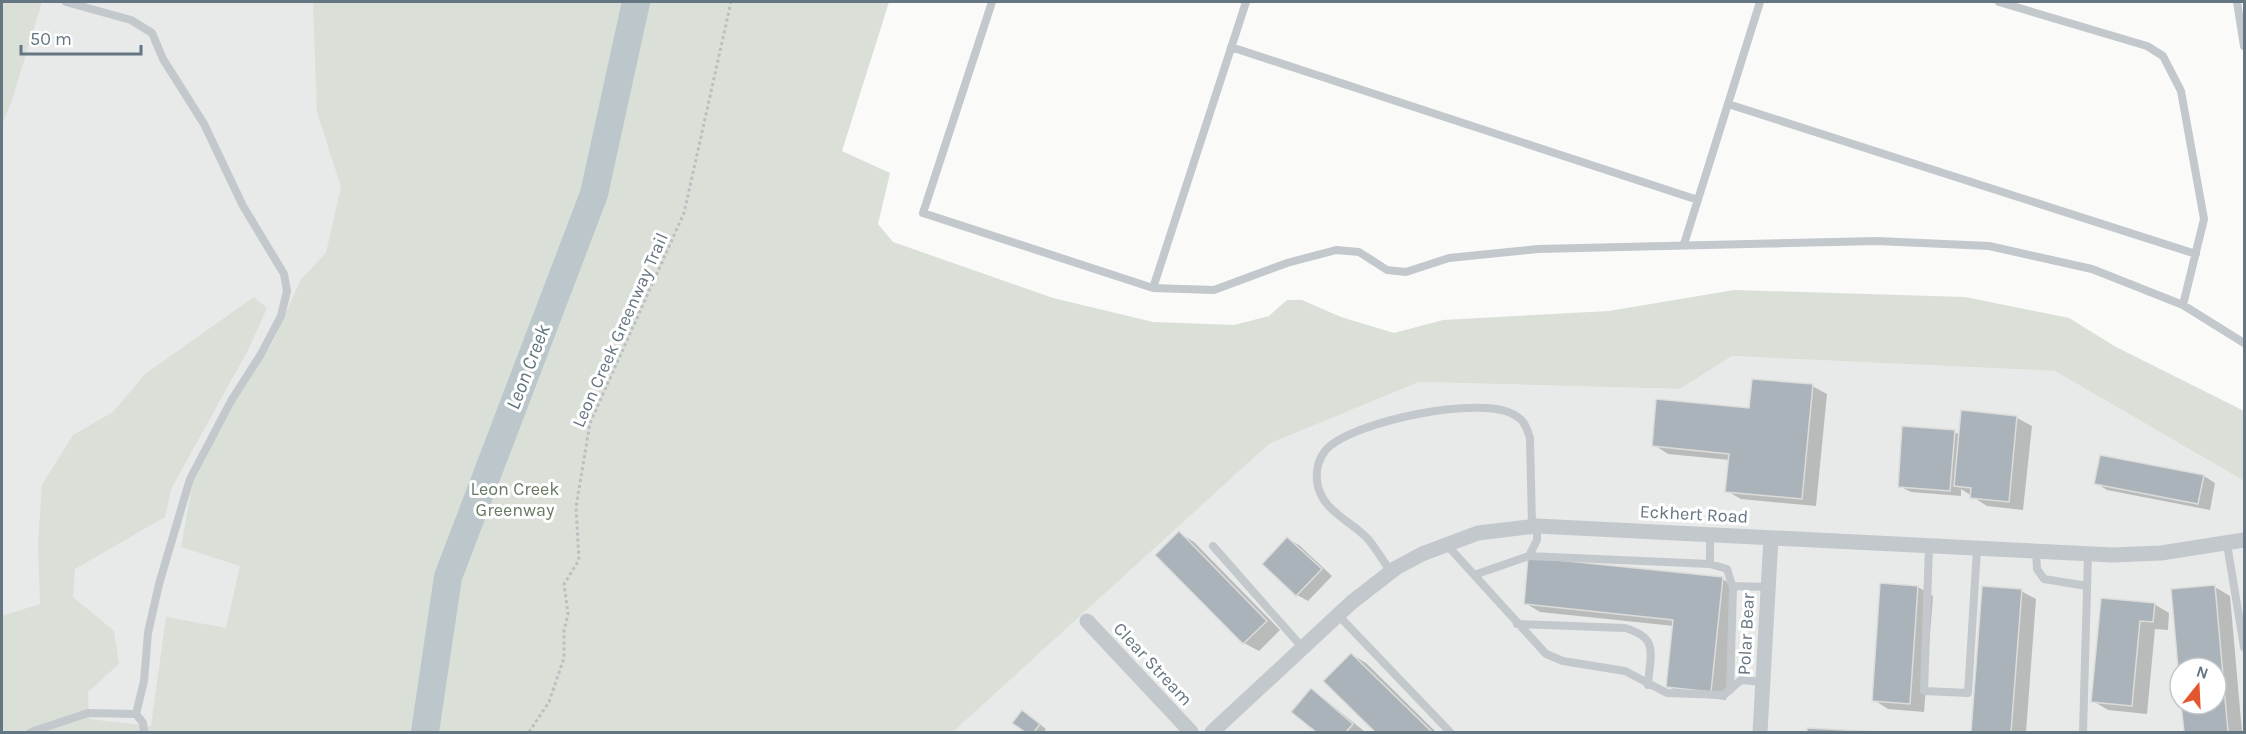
<svg xmlns="http://www.w3.org/2000/svg" width="2246" height="734" font-family="Karla,sans-serif">
<style>
.built{fill:#e8e9e9;fill-rule:evenodd}
.green{fill:#dadfd7}
.shadow{fill:#0003}
.lines{fill:none;stroke-linecap:round;stroke-linejoin:round}
.river{stroke:#bbc7cb;stroke-width:28}
.building{fill:#aab3b9;stroke:#dcdcda;stroke-width:1.5}
.path{stroke:#bbbfc2;stroke-width:3;stroke-dasharray:3 3;stroke-linecap:butt}
.service{stroke:#c3c8cc;stroke-width:8}
.minor{stroke:#c3c8cc;stroke-width:15}
.labels{text-anchor:middle;dominant-baseline:central;stroke-width:6;stroke-linejoin:round;paint-order:stroke}
.street-label{font-size:18px;fill:#657683;stroke:#fff}
.park-label{font-size:18px;fill:#687a64;stroke:#fff}
.water-label{font-size:20px;font-style:italic;fill:#60757c;stroke:#fff}
</style>
<rect width="100%" height="100%" fill="#fafaf8"/>
<path class="built" d="M2 2H443L199 732H2Z
M1732 356 2055 371 2244 481V732H953L1269 444 1419 382 1680 389ZM2180 668H2216V704H2180Z"/>
<path class="green" d="M2 2H42L11 103 2 125Z
M313 2H889L842 151 890 173 878 224 893 242 1053 298 1153 322 1234 325 1269 316 1287 300H1302L1341 317 1394 333 1443 320 1609 311 1734 290 1965 297 2069 318 2116 347 2244 411V481L2055 371 1732 356 1680 389 1419 382 1269 444 953 732H2V616L40 604 38 543 42 485 73 435 113 412 145 374 254 297 267 308 248 350 172 487 165 517 75 569 73 597 114 631 119 664 88 692 89 719 151 726 166 617 226 628 240 566 181 547 193 481 231 408 273 342 301 279 326 253 341 187 317 112Z"/>
<path class="shadow" d="M1812 386 1827 394 1816 506 1741 499 1727 491 1730 460 1668 454 1654 445Z
M1963 412 2017 418 2032 426 2023 510 1987 506 1961 489V496L1911 492 1899 486 1954 432 1960 435Z
M2204 476 2215 483 2210 510 2107 490 2096 483Z
M1179 533 1194 542 1280 630 1259 651 1244 643Z
M1288 539 1299 545 1332 576 1308 601 1297 595 1264 564Z
M1722 579 1737 587 1726 700 1682 695 1668 686 1674 626 1540 612 1525 603Z
M1918 587 1933 596 1924 712 1888 709 1874 700Z
M2215 587 2230 596 2242 732H2185L2183 704H2216V668H2180V673L2173 590Z
M1983 588 2021 591 2036 599 2026 732H1972Z
M2103 599 2154 604 2169 613 2168 630 2155 629 2147 714 2108 710 2093 701Z
M1351 654 1366 663 1436 732H1377L1325 681Z
M1311 690 1322 697 1364 731 1318 732 1293 712Z
M1029 716 1046 729 1044 732H1027L1014 723Z
M1808 730 1856 732H1808Z"/>
<g class="lines">
<path class="river" d="M425 732 448 577 594 194 636 2"/>
</g>
<path class="building" d="M1752 379 1813 384 1802 499 1725 492 1729 454 1652 446 1656 399 1749 408Z
M1961 410 2017 416 2009 502 1970 498 1971 488 1954 486Z
M1902 426 1955 430 1950 491 1898 487Z
M2100 455 2204 475 2198 504 2094 484Z
M1179 531 1267 621 1243 644 1155 555Z
M1287 537 1322 569 1296 596 1262 564Z
M1528 557 1723 577 1711 692 1666 687 1673 620 1524 604Z
M1880 583 1918 586 1910 704 1872 701Z
M2215 585 2228 732H2184L2181 704H2216V668H2180V690L2171 589Z
M1982 586 2022 589 2011 732H1971Z
M2101 598 2155 603 2153 622 2140 621 2132 706 2091 702Z
M1351 653 1432 732H1375L1323 681Z
M1311 688 1353 724 1346 732H1316L1291 712Z
M1022 710 1040 724 1034 732H1025L1012 723Z
M1807 728 1880 732H1807Z"/>
<g class="lines">
<path class="path" d="M529 732 549 702 564 658V631L568 614 564 584 579 560 576 507 590 423 684 213 731 2"/>
<path class="service" d="M66 2 131 20 152 33 163 59 204 124 243 206 284 274 287 291 281 316 261 354 231 401 190 479 159 584 148 633 144 681 136 714
M992 2 923 213 1153 288 1214 290 1287 263 1336 250 1359 252 1387 270 1406 272 1449 258 1538 249 1877 241 1989 246 2092 269 2183 305 2244 343
M1999 2 2147 46 2163 56 2181 91 2204 219 2183 305
M2237 2 2244 46
M1231 47 1698 200
M1728 104 2196 254
M1684 244 1760 2
M1153 288 1246 2
M1710 534V564
M1446 544 1546 654 1563 661 1625 671 1667 693 1724 695 1741 680 1763 682
M2227 544 2244 647
M1213 546 1302 647
M1929 546 1924 691 1968 693 1977 549
M2036 552 2037 569 2044 579 2087 586
M1529 556 1710 564 1727 569 1733 588 1730 690
M1391 572C1383 561 1376 548 1367 538 1350 520 1320 510 1317 481 1316 471 1318 460 1325 451 1348 422 1485 393 1516 416 1525 421 1527 429 1530 438L1532 526
M1474 575 1529 556 1537 540V526
M1733 586 1768 587
M1338 615 1450 732
M1517 624 1625 628C1660 638 1650 654 1648 685
M31 732 88 713 136 714 143 723 144 732
M2083 732 2088 554"/>
<path class="minor" d="M1087 621 1191 732
M1212 732 1352 602 1396 568 1422 554 1478 533 1537 526 2113 555 2161 553 2244 540
M1760 732 1771 538"/>
</g>
<g class="labels">
<g class="street-label">
<text transform="translate(620 330) rotate(-66)">Leon Creek Greenway Trail</text>
<text transform="translate(1694 514) rotate(3)">Eckhert Road</text>
<text transform="translate(1746 634) rotate(-87)">Polar Bear</text>
<text transform="translate(1153 664) rotate(47)">Clear Stream</text>
</g>
<g class="park-label">
<text x="515" y="489">Leon Creek<tspan x="515" dy="21">Greenway</tspan></text>
</g>
<g class="water-label">
<text transform="translate(528 367) rotate(-69)">Leon Creek</text>
</g>
</g>
<rect width="2246" height="734" fill="none" stroke="#657683" stroke-width="6"/>
<g transform="translate(2198 686) rotate(18)"><circle r="28" fill="#ffffff" stroke="#c1c8cd" stroke-width="1.5"/>
<path d="M0-4.5L10 22L0 15L-10 22Z" fill="#e4572e"/>
<text y="-9" font-size="16" font-weight="bold" text-anchor="middle" fill="#657683">N</text>
</g>
<path d="M21 45v9h120v-9" fill="none" stroke="#657683" stroke-width="3"/>
<text x="30" y="45" font-size="18" fill="#657683" stroke="#ffffff" stroke-width="4.5" paint-order="stroke">50 m</text>
</svg>
